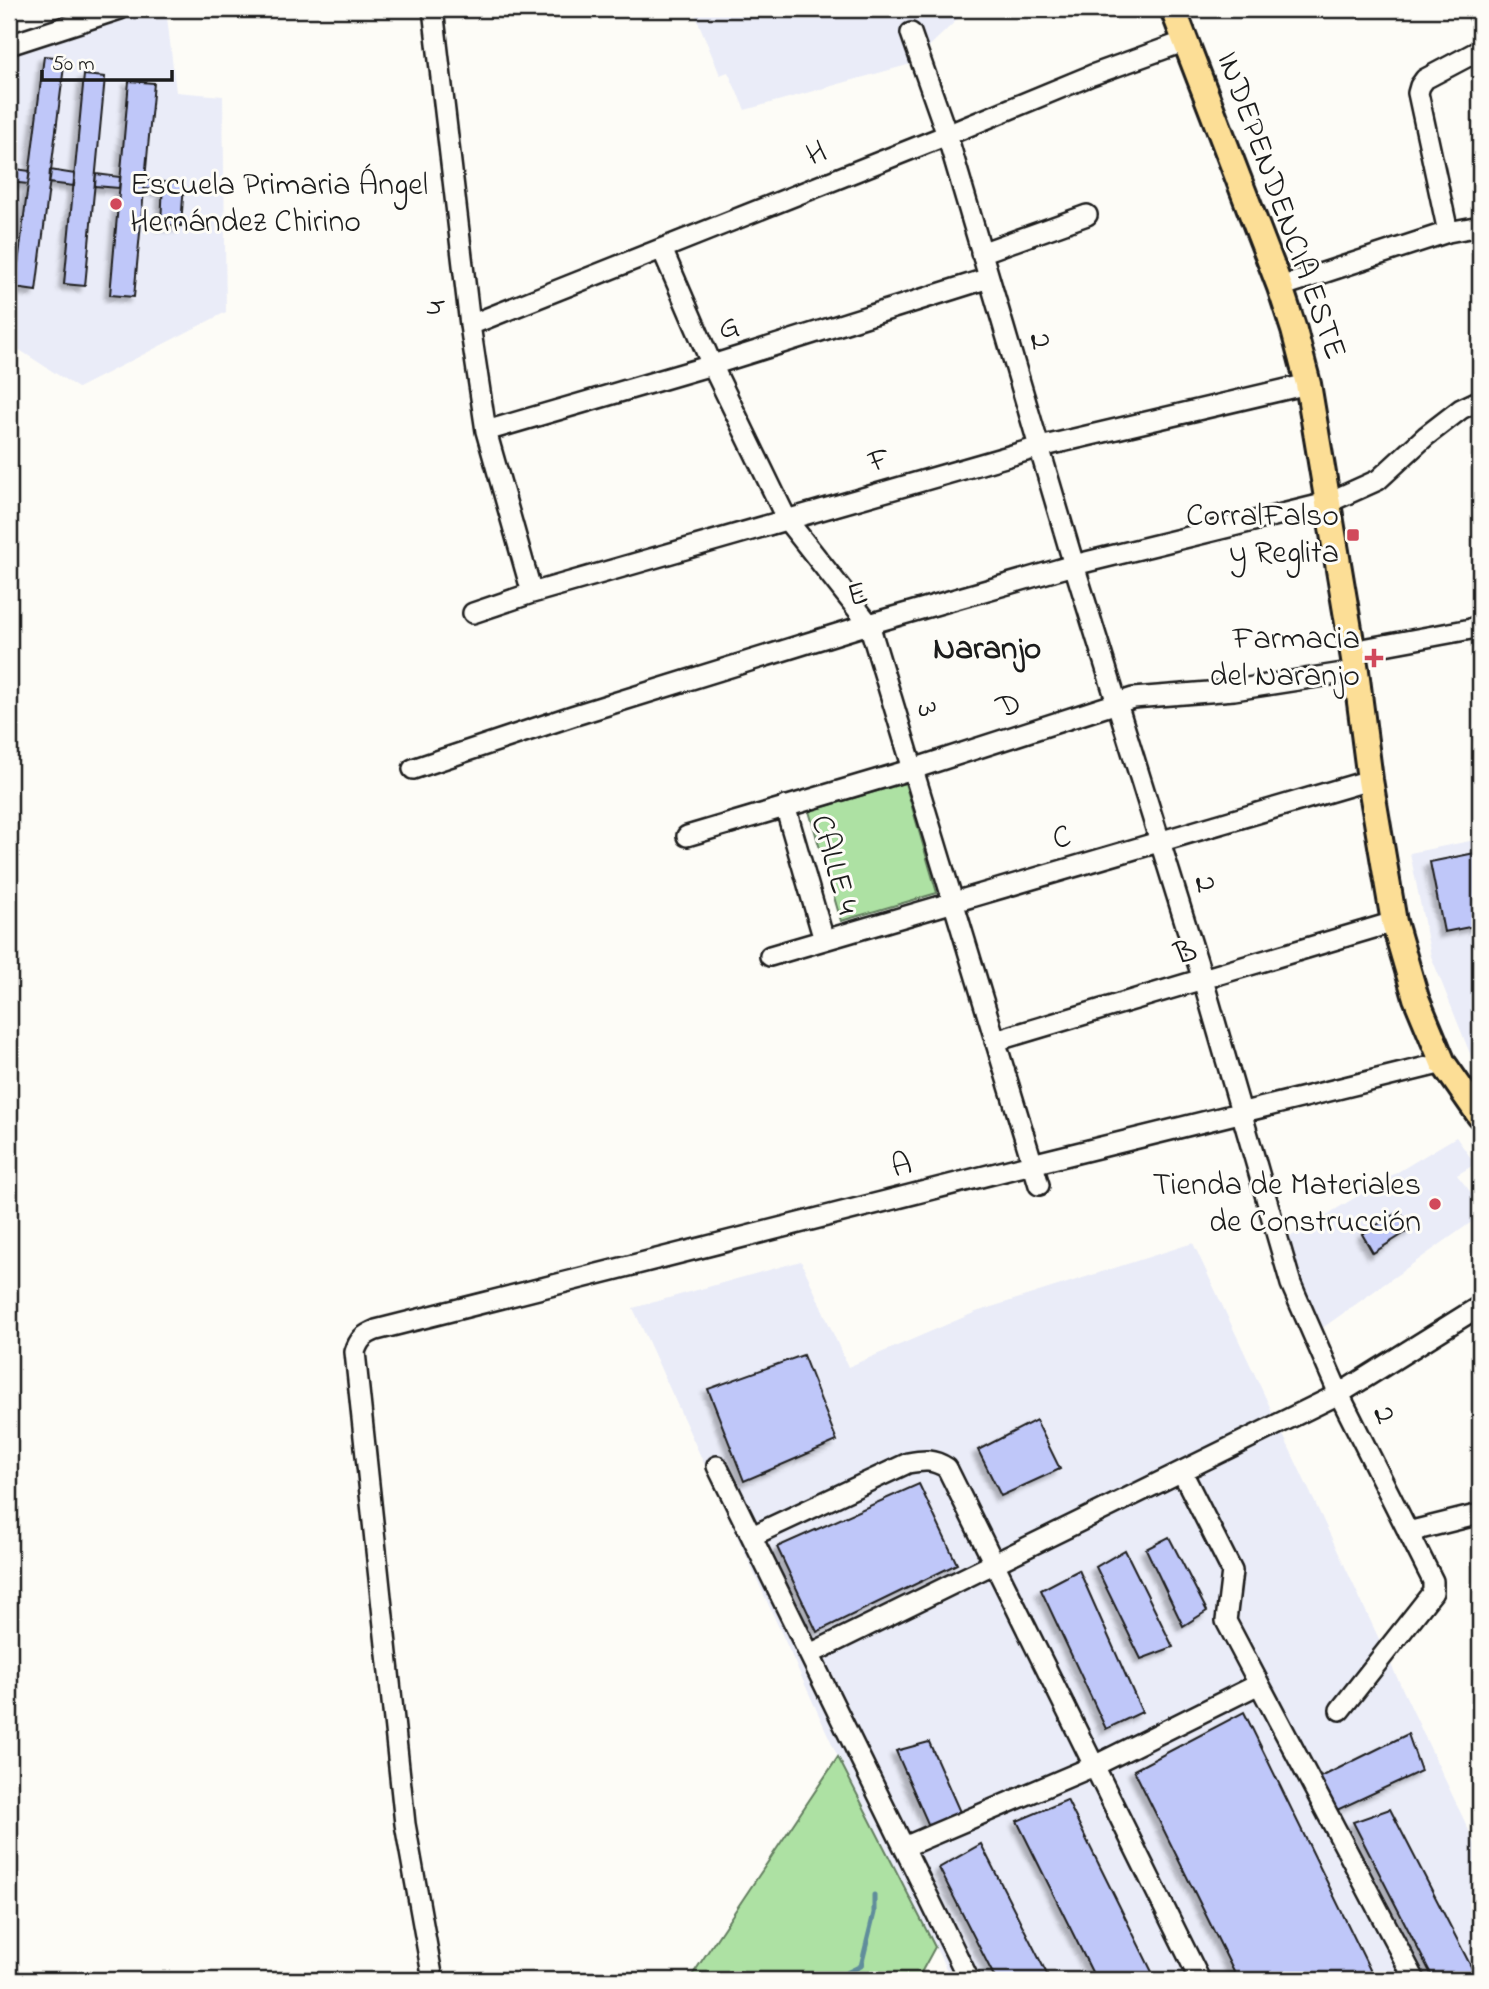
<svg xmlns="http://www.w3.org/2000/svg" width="1489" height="1989" font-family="'Indie Flower',sans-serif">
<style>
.built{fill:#eaecf8}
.green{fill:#ade1a3;stroke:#647e60;stroke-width:2}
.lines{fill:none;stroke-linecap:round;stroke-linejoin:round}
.stream{stroke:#608d9b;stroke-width:5}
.building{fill:#bfc7f9;stroke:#1c1c1c;stroke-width:2;filter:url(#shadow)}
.minor-casing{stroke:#1c1c1c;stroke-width:24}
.major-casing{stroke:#1c1c1c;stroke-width:30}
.minor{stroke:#fdfcf7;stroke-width:19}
.major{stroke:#fcde96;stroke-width:24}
.poi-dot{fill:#d1495b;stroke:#fdfcf7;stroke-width:2.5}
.labels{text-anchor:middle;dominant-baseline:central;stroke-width:6;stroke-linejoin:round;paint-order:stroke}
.street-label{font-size:32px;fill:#1c1c1c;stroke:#fdfcf7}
.poi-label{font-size:32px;fill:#1c1c1c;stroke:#fdfcf7;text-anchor:end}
.neighbourhood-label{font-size:33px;font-weight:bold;fill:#1c1c1c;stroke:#fdfcf7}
</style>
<defs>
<filter id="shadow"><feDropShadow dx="-5" dy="5" stdDeviation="2" flood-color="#0004"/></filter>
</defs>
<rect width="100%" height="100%" fill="#fdfcf7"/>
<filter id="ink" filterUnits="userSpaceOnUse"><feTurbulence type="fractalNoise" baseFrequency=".0143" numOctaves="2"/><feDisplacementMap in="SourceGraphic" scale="14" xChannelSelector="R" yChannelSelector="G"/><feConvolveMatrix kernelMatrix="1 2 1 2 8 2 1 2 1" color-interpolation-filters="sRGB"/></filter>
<g filter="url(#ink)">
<path class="built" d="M155 9H166L176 92 223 96 226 312 78 388 9 343V54Z
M693 9H968L911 64 745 110 728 72 720 75Z
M1480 839V1072L1473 1061 1431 956 1410 853Z
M1456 1137 1475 1164 1457 1175 1480 1204V1216L1321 1329 1305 1295 1288 1238Z
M1193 1243 1480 1854V1980H952L838 1757 633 1308 801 1261 848 1367 976 1312Z"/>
<path class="green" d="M905 783 937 893 841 921 809 811Z
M838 1757 935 1947 917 1980H689Z"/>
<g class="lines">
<path class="stream" d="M832 1980 861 1966 874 1913V1895"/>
</g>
<path class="building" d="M44 56 65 58 36 291 15 288Z
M84 75 105 77 85 286 64 284Z
M129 81 154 83 134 297 110 295Z
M9 168 30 171 28 184 9 182Z
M50 170 75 174 74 186 49 183Z
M96 174 120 177 119 188 95 186Z
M145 180 163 182V191L144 189Z
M163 182 184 183 181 226 161 225Z
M1480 852V925L1444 932 1430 862Z
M1400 1211 1411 1229 1373 1253 1362 1234Z
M803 1355 837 1441 744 1481 708 1389Z
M1036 1420 1060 1469 1001 1496 978 1450Z
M919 1484 957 1564 817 1632 777 1547Z
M1169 1537 1207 1611 1183 1626 1146 1549Z
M1125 1550 1173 1647 1141 1659 1096 1567Z
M1079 1570 1142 1712 1106 1729 1041 1590Z
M1244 1712 1375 1980H1238L1134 1770Z
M1408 1734 1421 1771 1337 1810 1319 1778Z
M929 1742 960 1812 929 1826 896 1751Z
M1067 1800 1156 1980H1096L1017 1821Z
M1390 1809 1478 1980H1434L1353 1822Z
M981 1844 1050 1980H996L939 1868Z"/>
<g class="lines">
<g class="minor-casing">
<path id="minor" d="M433 9 470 325 486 431 532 593
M1477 9 1480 16
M911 33 947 135 1074 565 1203 980 1291 1284 1339 1394 1433 1581V1592L1340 1710
M9 45 120 9
M1448 232 1418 93 1420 86 1425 79 1480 50
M662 249 712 365 787 520 869 624 1039 1185
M981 253 1087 215
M1280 287 1448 232 1480 226
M470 325 947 135 1092 75 1186 41
M486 431 712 365 989 278
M473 613 532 593 1040 447 1308 384
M1352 651 1471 629 1480 624
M413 769 572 716 869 624 1074 565 1327 503 1378 480 1426 436 1461 409 1480 400
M785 806 824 940
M687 836 913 769 1133 698 1234 690 1356 671
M770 956 1370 780
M995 1041 1394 922
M717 1466 969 1980
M1182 1472 1232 1571 1226 1621 1415 1980
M1408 1532 1480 1514
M752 1536 908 1463C924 1460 933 1459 947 1468L1200 1980
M810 1654 1339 1394 1480 1306
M904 1847 1094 1766 1259 1684
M433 1980 405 1824 355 1352C359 1339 364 1335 376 1330L1032 1164 1443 1063"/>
</g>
<g class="major-casing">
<path id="major" d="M1173 9 1280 287 1294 330 1308 384 1356 671 1370 780 1394 922 1416 998 1443 1063 1480 1116"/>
</g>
<use href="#minor" class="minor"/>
<use href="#major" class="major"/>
</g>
</g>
<g class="poi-dot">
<circle cx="116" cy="204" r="7"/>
<rect x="1346" y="528" width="14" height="14" rx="3.5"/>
<path d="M1370.5 647.5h7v7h7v7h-7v7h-7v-7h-7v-7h7z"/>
<circle cx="1435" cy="1204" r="7"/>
</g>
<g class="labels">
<g class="street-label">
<text transform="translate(817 155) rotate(-22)">H</text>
<text transform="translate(1280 206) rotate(70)">INDEPENDENCIA ESTE</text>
<text transform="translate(438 307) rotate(-97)">4</text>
<text transform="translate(729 329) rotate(-17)">G</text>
<text transform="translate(1039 341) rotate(73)">2</text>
<text transform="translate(880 462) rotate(-16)">F</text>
<text transform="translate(858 596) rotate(-17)">E</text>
<text transform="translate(1009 707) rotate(-18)">D</text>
<text transform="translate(926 710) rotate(73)">3</text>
<text transform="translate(1062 839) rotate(-16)">C</text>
<text transform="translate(833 865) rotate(74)">CALLE 4</text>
<text transform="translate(1204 884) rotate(73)">2</text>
<text transform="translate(1186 954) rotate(-17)">B</text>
<text transform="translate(902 1167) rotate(-14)">A</text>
<text transform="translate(1383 1415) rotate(63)">2</text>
</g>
<g class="poi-label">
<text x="130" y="186" text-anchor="start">Escuela Primaria Ángel<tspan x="130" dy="37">Hernández Chirino</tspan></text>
<text x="1339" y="517">CorralFalso<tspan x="1339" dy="37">y Reglita</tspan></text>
<text x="1360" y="640">Farmacia<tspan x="1360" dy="37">del Naranjo</tspan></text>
<text x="1421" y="1186">Tienda de Materiales<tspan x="1421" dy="37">de Construcción</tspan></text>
</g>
<g class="neighbourhood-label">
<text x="987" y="650">Naranjo</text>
</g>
</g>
<rect width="1489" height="1989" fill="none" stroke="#fdfcf7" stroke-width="35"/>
<rect x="18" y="18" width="1454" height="1954" fill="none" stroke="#1c1c1c" stroke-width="2.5" filter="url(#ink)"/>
<path d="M42 70v10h130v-10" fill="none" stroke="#1c1c1c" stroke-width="3.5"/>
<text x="52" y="70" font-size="21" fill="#1c1c1c" stroke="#fdfcf7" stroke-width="5" paint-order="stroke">50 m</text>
</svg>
